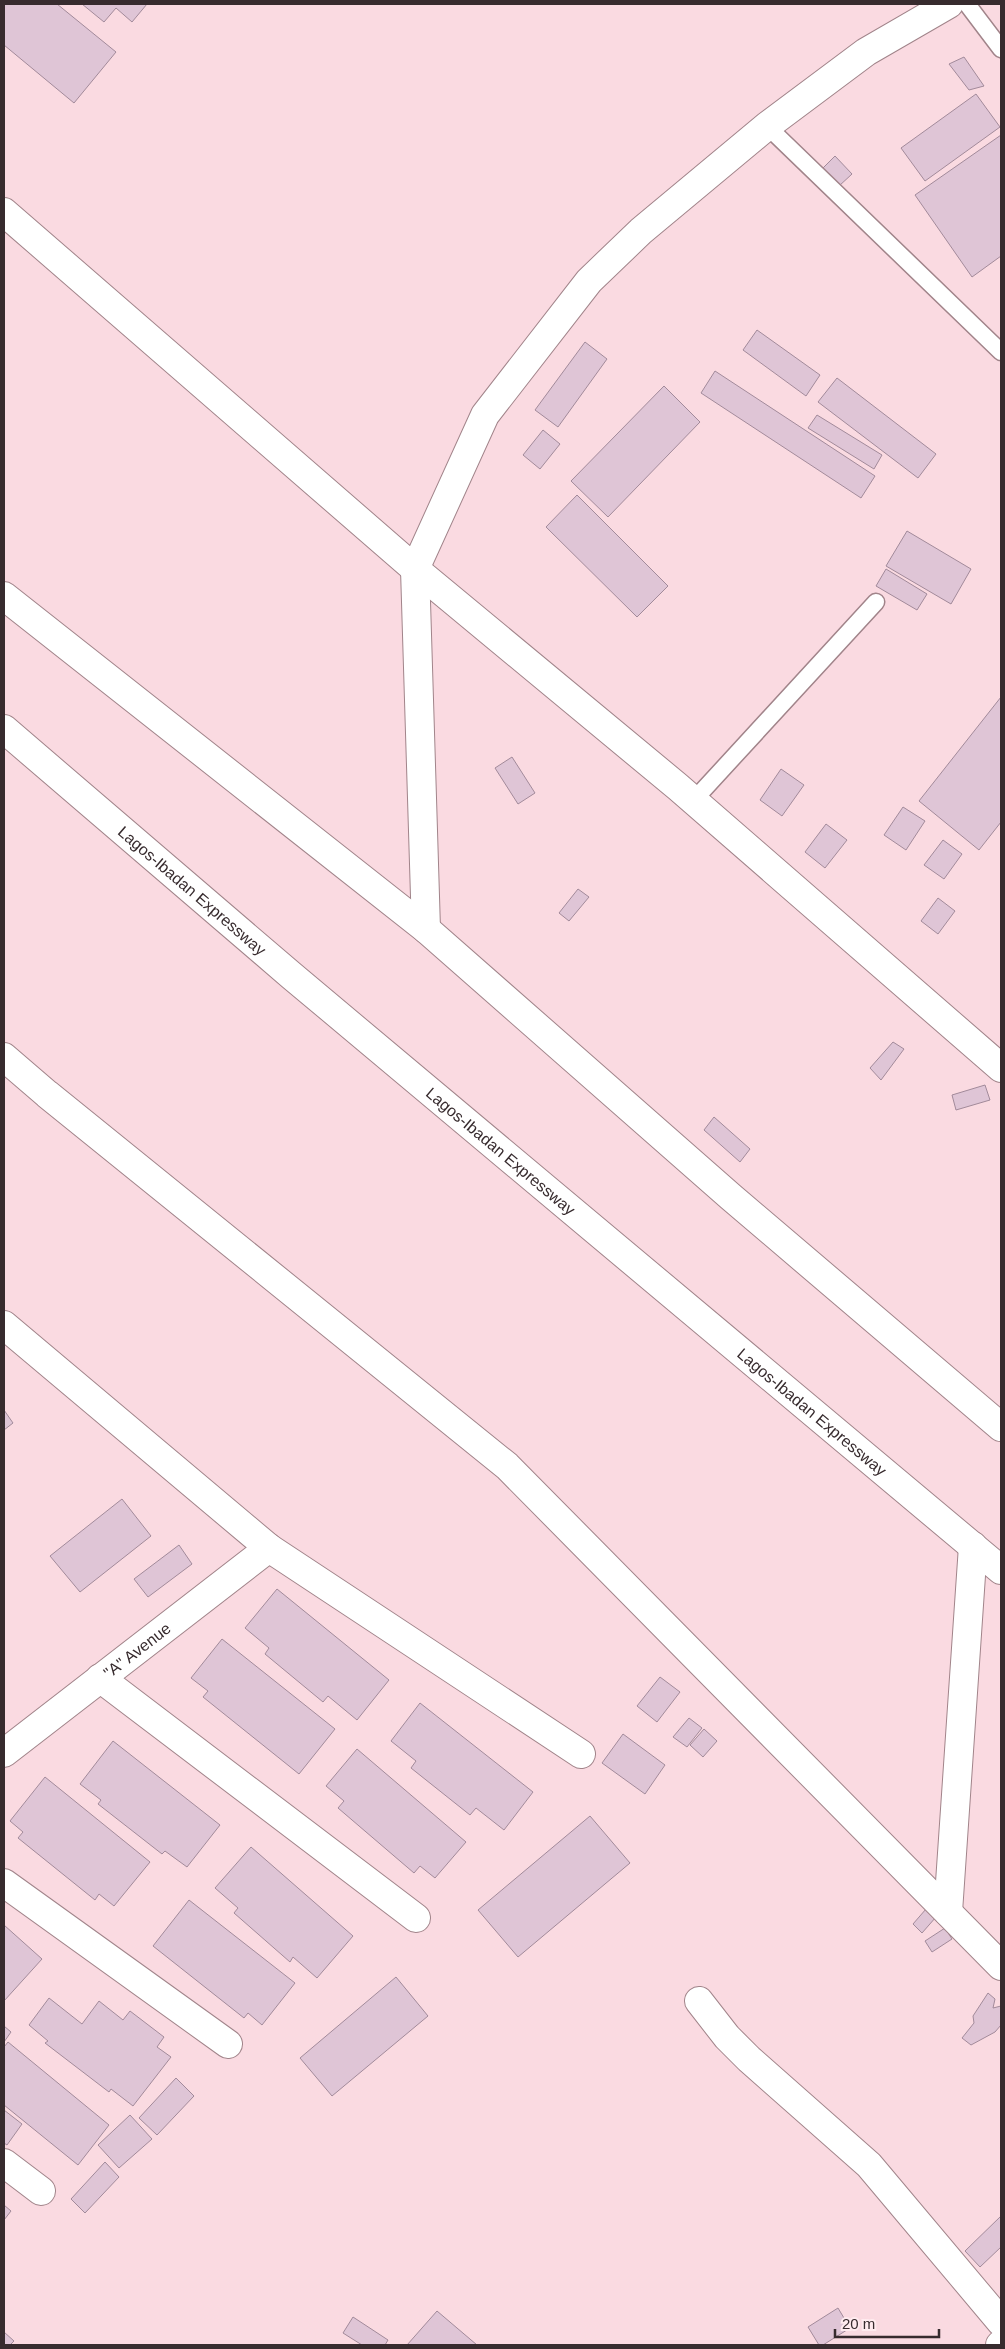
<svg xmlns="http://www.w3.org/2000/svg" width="1005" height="2349" font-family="Helvetica,sans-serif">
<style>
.building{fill:#dfc5d6;stroke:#a28a9a}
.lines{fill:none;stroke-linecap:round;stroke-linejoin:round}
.lane-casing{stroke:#a1848a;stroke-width:19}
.street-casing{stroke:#a1848a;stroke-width:30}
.highway-casing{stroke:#a1848a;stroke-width:30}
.lane{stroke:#fff;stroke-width:16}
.street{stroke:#fff;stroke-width:28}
.highway{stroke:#fff;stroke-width:28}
.labels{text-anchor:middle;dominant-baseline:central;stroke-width:4;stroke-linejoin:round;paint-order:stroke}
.street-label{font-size:16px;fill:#372b2e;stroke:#ffebef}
</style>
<rect width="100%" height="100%" fill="#fadae1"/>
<path class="building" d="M4 4H57L116 52 74 103 4 45Z
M82 4H147L132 22 116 8 104 22Z
M964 57 984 86 969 90 949 64Z
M976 94 1000 127 925 181 901 148Z
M1001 135V256L972 277 915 195Z
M835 156 852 174 839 186 823 168Z
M757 330 820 375 806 396 743 350Z
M585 342 607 359 558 427 535 410Z
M715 371 875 476 861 498 701 393Z
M837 378 936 454 918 478 818 402Z
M664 386 700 422 608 517 571 481Z
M817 415 882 455 874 469 808 428Z
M543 430 560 444 540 469 523 455Z
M577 495 668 586 637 617 546 527Z
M907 531 971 569 951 604 886 566Z
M886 569 927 594 917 610 876 586Z
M1001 697V822L979 850 919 801Z
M512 757 535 793 518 804 495 768Z
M781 769 804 785 782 816 760 800Z
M903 807 925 821 906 850 884 835Z
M826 824 847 840 825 868 805 852Z
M943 840 962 854 944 879 924 865Z
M578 889 589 897 569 921 559 913Z
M938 898 955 911 938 934 921 921Z
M893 1042 904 1049 881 1080 870 1068Z
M985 1085 990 1100 956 1110 952 1095Z
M714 1117 750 1149 740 1162 704 1130Z
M4 1410 13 1423 4 1430Z
M122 1499 151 1536 80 1592 50 1556Z
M179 1545 192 1564 148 1597 134 1579Z
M277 1589 389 1680 357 1720 328 1696 323 1702 265 1654 269 1648 245 1628Z
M222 1639 335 1729 299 1774 203 1697 208 1691 191 1678Z
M660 1677 680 1692 657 1722 637 1706Z
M420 1703 533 1792 504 1830 476 1808 470 1815 411 1768 416 1761 391 1741Z
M689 1718 702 1728 687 1747 673 1737Z
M704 1729 717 1741 703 1757 690 1745Z
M623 1734 665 1765 645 1794 602 1763Z
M113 1741 220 1825 187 1867 165 1851 162 1854 98 1804 101 1800 80 1784Z
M357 1749 466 1842 435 1878 420 1866 414 1873 338 1808 344 1801 326 1786Z
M45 1777 150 1862 114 1906 99 1894 95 1900 18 1838 23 1832 10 1821Z
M590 1816 630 1863 518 1957 478 1910Z
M251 1847 353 1936 317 1978 293 1957 290 1962 234 1913 238 1908 215 1888Z
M189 1900 295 1983 262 2025 248 2013 244 2018 153 1946Z
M926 1909 936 1917 922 1933 913 1924Z
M4 1925 42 1959 4 2001Z
M945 1928 952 1939 932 1952 925 1941Z
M396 1977 428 2016 332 2096 300 2058Z
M988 1993 995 1999 993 2008 1001 2006V2025L995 2032 971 2045 962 2038 974 2023 973 2016Z
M49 1998 82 2024 99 2001 123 2020 130 2011 164 2037 157 2047 171 2057 133 2106 111 2089 109 2092 45 2043 48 2041 29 2025Z
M4 2026 11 2032 4 2042Z
M8 2042 109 2125 78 2165 4 2105V2047Z
M176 2078 194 2096 157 2135 139 2118Z
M4 2110 22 2124 7 2145 4 2143Z
M130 2115 152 2139 119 2168 98 2145Z
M105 2162 119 2177 85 2213 71 2199Z
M4 2205 11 2211 4 2220Z
M1001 2216V2247L980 2267 965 2251Z
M838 2308 850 2328 823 2345H819L808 2327Z
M437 2311 477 2345H407Z
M353 2317 388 2340 385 2345H362L343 2333Z
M4 2332 14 2341 10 2345H4Z"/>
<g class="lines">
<g class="lane-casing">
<path id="lane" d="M967 4 1001 49
M767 126 1001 352
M694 800 876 602"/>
</g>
<g class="street-casing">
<g id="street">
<path d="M4 212 415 569 678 787 1001 1068"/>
<path d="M426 929 415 569 485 415 589 281 641 231 767 126 866 52 949 4"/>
<path d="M4 1057 47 1094 507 1466 1001 1966"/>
<path d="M4 1325 269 1548 581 1754"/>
<path d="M100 1678 416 1918"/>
<path id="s1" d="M4 1753 269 1548"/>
<path d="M4 1883 228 2044"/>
<path d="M948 1912 973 1546"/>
<path d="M699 2001 727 2037 749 2059 869 2165 1001 2322"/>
<path d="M4 2163 41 2191"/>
<path d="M1000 2345 1001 2344"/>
</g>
</g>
<g class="highway-casing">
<g id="highway">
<path d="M4 596 426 929 731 1197 1001 1427"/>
<path id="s2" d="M4 729 292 976 1001 1570"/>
</g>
</g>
<use href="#lane" class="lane"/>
<use href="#street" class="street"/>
<use href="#highway" class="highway"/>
</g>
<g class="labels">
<g class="street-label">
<text stroke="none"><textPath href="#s2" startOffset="248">Lagos-Ibadan Expressway</textPath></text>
<text stroke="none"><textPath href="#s2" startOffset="652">Lagos-Ibadan Expressway</textPath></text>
<text stroke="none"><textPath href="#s2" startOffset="1058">Lagos-Ibadan Expressway</textPath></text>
<text stroke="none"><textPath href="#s1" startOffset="168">"A" Avenue</textPath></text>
</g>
</g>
<rect width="1005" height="2349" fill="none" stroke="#372b2e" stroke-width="10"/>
<path d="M835 2329v8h104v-8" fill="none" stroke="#372b2e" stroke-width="2.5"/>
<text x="842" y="2329" font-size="15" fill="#372b2e" stroke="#ffebef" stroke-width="4" paint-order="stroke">20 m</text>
</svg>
